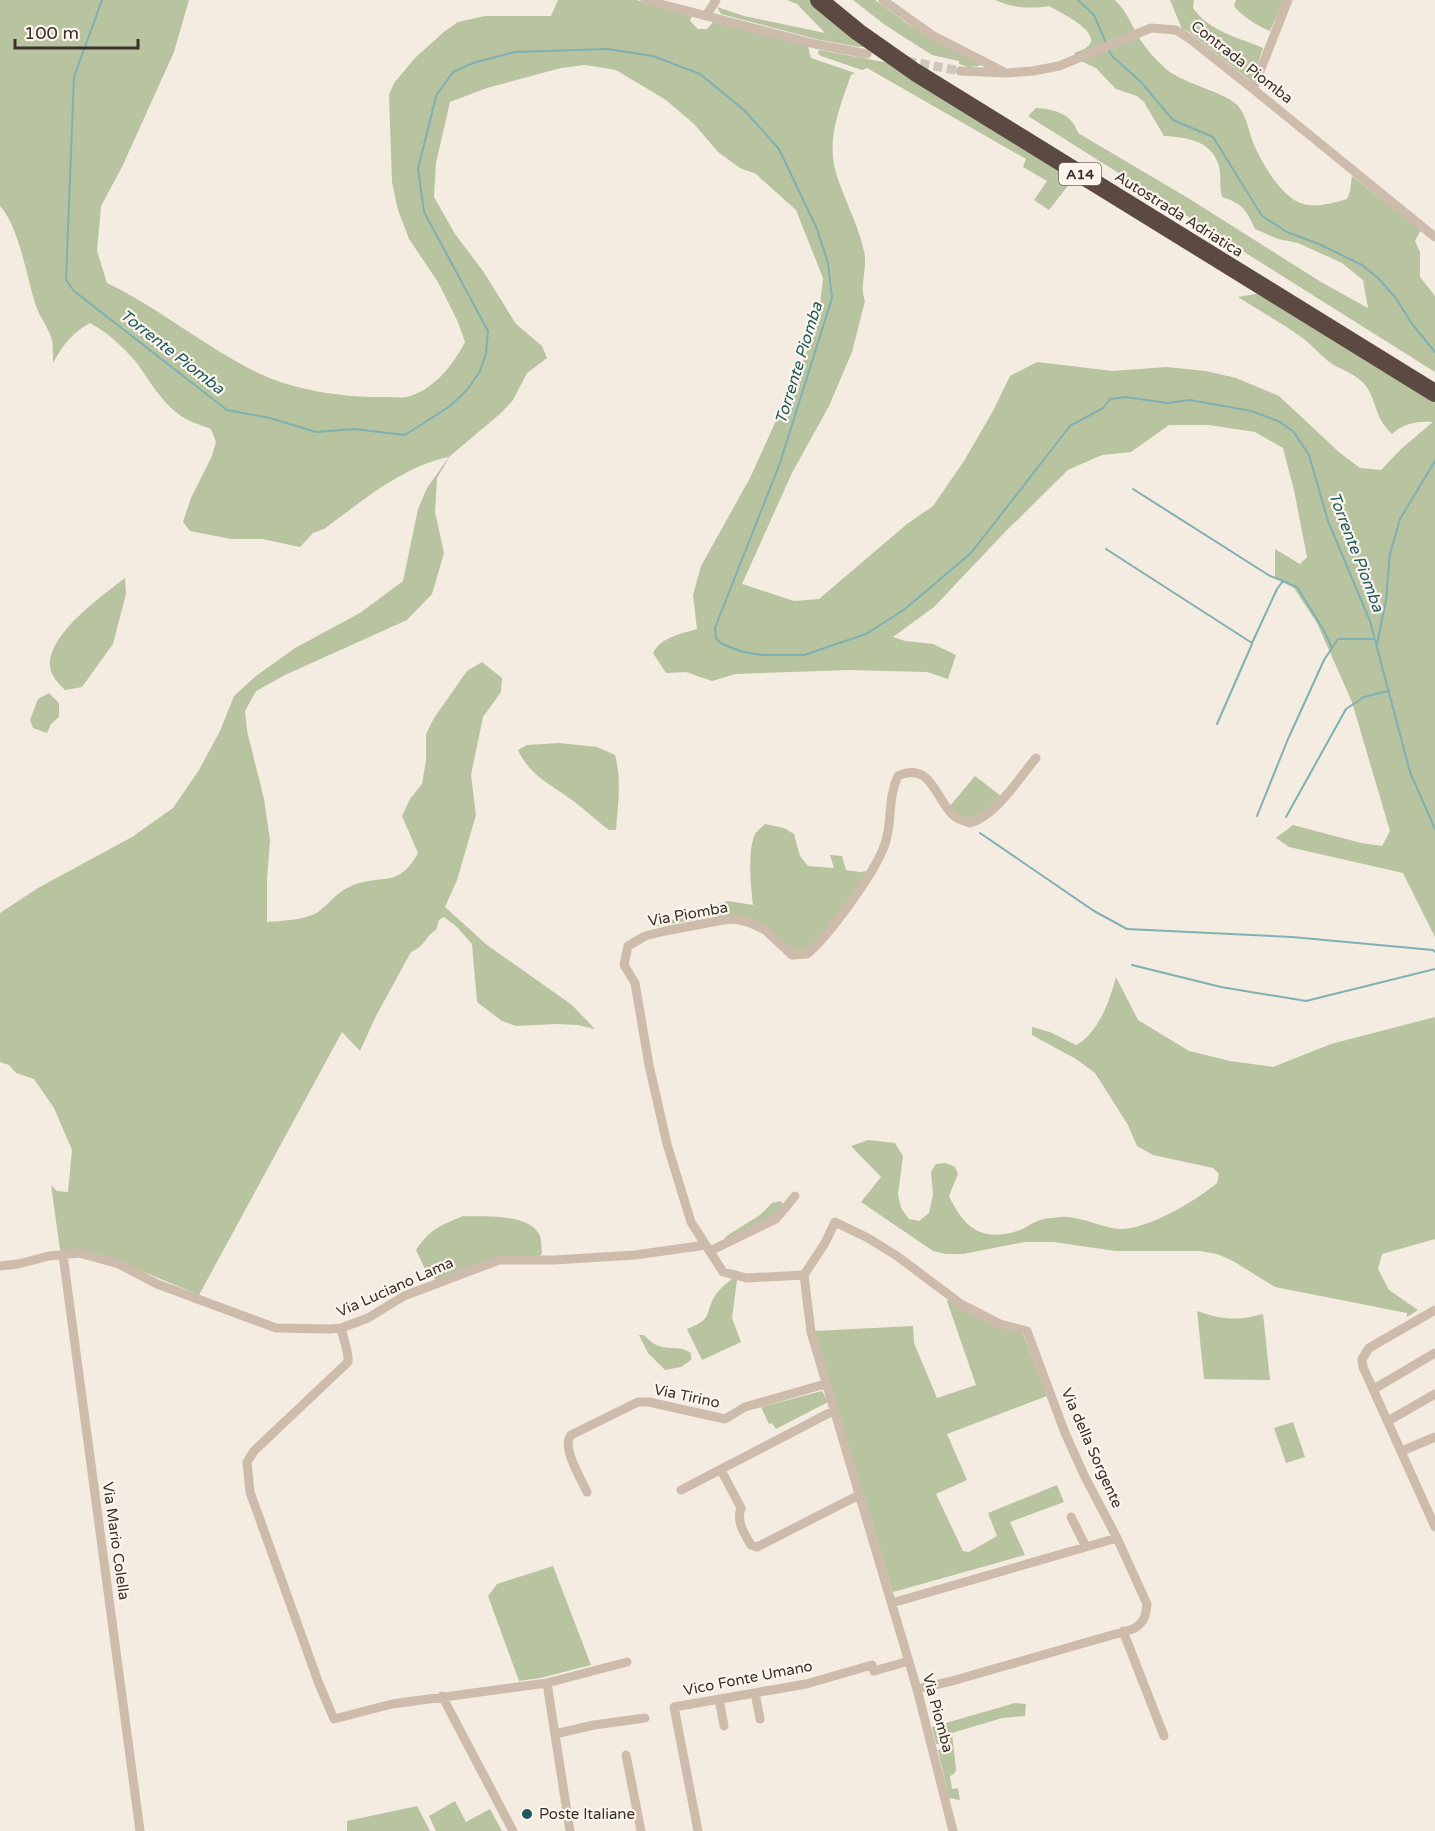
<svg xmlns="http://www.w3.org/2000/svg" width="1435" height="1831" font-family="'Varela Round',sans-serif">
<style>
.green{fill:#b8c4a0}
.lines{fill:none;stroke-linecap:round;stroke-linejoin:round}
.stream{stroke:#7fb0b2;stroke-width:2}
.minor-tunnel{stroke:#cfc6bd;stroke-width:9;stroke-dasharray:9 4.5;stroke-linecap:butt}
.minor{stroke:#cdbbac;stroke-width:9}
.motorway{stroke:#5c4a42;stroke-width:18}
.poi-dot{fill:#1f5a5e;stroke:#fbf5ee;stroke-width:2}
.labels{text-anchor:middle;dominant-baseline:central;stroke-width:4.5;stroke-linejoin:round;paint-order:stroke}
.shield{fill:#fbf5ee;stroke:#756b66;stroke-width:1.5}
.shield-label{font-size:14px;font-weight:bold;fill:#3b302b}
.street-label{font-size:15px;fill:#3b302b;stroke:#fbf5ee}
.poi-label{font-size:15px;fill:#3b302b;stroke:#fbf5ee;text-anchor:start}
.water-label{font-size:16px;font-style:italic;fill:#1f5a5e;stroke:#fbf5ee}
</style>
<rect width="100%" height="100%" fill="#f4ebe1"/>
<path class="green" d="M0 0H189L174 52 122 167 101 206 97 251 107 283C159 308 204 346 256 372 295 391 345 398 389 397 395 397 402 398 407 397 434 390 453 365 465 342L458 322 438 282 409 239 398 210 392 182 389 95 394 83 416 57 445 31 458 22 485 16H551L558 0H636L692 15 690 21 698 29H707L714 21 808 46 811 58 855 73 851 75C840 107 826 139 836 173 844 199 858 224 864 251 868 268 859 285 865 301L852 352 829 406 792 473 742 584 794 601 819 599 907 524 933 506 964 461 993 411 1010 376 1037 362 1113 371 1166 367 1206 371 1236 378 1279 396 1340 453 1360 468 1381 470 1401 449 1433 422C1418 421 1404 423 1392 434 1374 417 1378 404 1366 386 1356 373 1340 370 1328 361 1319 354 1313 346 1304 339 1283 324 1260 311 1238 297L1261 293 1435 398V937L1403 873 1289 847 1276 838 1293 825 1361 843 1382 846 1390 831 1352 702 1317 623 1294 588 1275 578V549L1300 564 1307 557 1294 490 1283 448 1255 432 1209 425H1169L1131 452 1102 455 1068 470 1006 531 934 607 893 637 905 641 933 644 956 655 948 679 927 672 849 670 735 674 712 681 686 672 666 673 653 653C661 637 681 634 697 629L693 595 701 566 750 478 804 359 818 321 823 278 796 210 756 174 740 168 718 152 694 124 666 100 616 70 585 65 561 68 487 88 450 102 436 163 434 197 455 234 483 271 516 324 542 346 547 358 527 373 513 400 500 414 450 456 437 478 435 512 444 553 432 594 407 620 285 675 256 691 245 711 247 731 264 799 270 840 267 879V922C280 921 306 920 318 912 329 904 337 892 351 886 384 873 398 889 418 853L402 816 410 799 422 784 426 761V734L434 718 467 671 482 662 502 678 501 692 483 717 471 775 476 815 457 880 445 907 487 945 572 1005 595 1029 578 1025 556 1024 516 1026 502 1021 477 1002 472 944 457 927 444 917 439 920 436 930C424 937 426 946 411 952L376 1016 360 1051 342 1032 199 1295 120 1262 69 1250H60L51 1185 57 1191 68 1192 72 1150 54 1108 34 1079 16 1073 9 1065 0 1062V913L38 888 132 837 173 808 199 770 220 731 234 696 256 676 295 648 360 613 403 581 418 509 427 488 449 457C403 466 361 502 324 529L313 533 300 547 262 539H231L190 531 183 522 191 498 212 456 216 442 211 429C201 425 190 422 181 416 161 402 150 381 136 362 123 347 107 332 90 323 72 333 63 345 53 363 53 356 53 347 52 340 49 329 40 317 36 306 27 279 19 226 0 206Z
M787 0H811L869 47H858L816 39 721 14 717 7 744 16 825 33 797 4Z
M853 0H875L908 24 980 64 979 66 968 67 959 64V61L932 55 885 25Z
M995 0H1115C1127 12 1131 24 1139 38 1147 50 1156 60 1166 69 1185 85 1227 92 1239 107 1247 117 1249 133 1254 145 1259 156 1265 167 1272 177 1295 209 1310 210 1347 199L1350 191 1352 176 1421 230 1415 241 1420 252V277L1435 296V372L1028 116 1036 108C1055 109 1072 114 1078 133L1188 198 1321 282 1368 308 1363 280 1342 263 1298 243 1278 239 1255 229C1246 209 1243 204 1222 197 1219 186 1222 174 1218 163 1210 140 1184 137 1164 136L1144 102 1137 96 1116 89 1096 68 1081 61 1074 53C1118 40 1065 15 1049 6 1030 9 1013 8 995 0Z
M1170 0H1194L1193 8C1210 32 1238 37 1263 48L1252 82 1189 32 1182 29Z
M1236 0H1284L1270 31C1256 25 1244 18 1234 6Z
M819 50 895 64 1074 178 1049 210 1034 200 1047 181 1023 167 1026 159 867 68 862 70 821 56 818 53Z
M125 578 126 594 113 644 82 687 65 690C58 683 49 674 50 663 51 632 102 596 125 578Z
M49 693 59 703V717L51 724 47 733 33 728 30 720 38 699Z
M559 743 597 747 615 755C622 780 618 804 616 830H609C598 822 588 812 576 803 553 785 531 778 518 750L527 745Z
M975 776 1001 796C992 807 978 820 962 818L950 806Z
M765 824 784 828 794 834 800 856 808 866 834 868 830 855 842 856 846 870 860 872 868 871 824 934 809 949 795 953 743 918 716 916 653 927 702 909 728 901 753 905C751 886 747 853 755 834 757 831 762 827 765 824Z
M1116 977 1138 1020 1189 1051 1230 1061 1273 1067 1331 1044 1435 1017V1239L1382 1254 1378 1269 1389 1290 1418 1310 1407 1317V1313L1275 1287 1233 1261 1217 1254 1200 1251H1116L1053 1242H1025L963 1254H946L933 1251 861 1202 881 1177 851 1146 868 1140 895 1143 903 1156 898 1194 901 1208 909 1219 919 1221 929 1213 933 1195 931 1172 936 1164 946 1163 955 1167 958 1174 949 1196C964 1228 982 1242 1017 1231 1025 1229 1031 1223 1038 1221 1044 1218 1053 1218 1060 1217 1080 1215 1104 1230 1123 1229 1150 1228 1197 1200 1217 1183L1219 1174 1213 1168 1153 1155 1137 1146 1128 1125 1095 1073 1076 1059 1032 1035V1027L1050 1032 1076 1045C1098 1034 1110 1000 1116 977Z
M781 1201 783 1205 778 1213 725 1242V1237L760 1215 772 1203Z
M463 1216C484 1217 528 1213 539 1234 542 1239 541 1248 542 1253L534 1263 499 1264 435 1286V1279L426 1271 416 1250C430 1229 441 1225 463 1216Z
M734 1277 737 1280 732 1318 741 1342 702 1360 687 1329C716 1318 703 1312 717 1293 721 1287 729 1282 734 1277Z
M949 1299 1023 1334 1047 1396 947 1434 967 1480 936 1494 963 1551 969 1552 997 1536 988 1513 1057 1485 1064 1502 1010 1522 1025 1555 893 1592 814 1331 913 1326 914 1343 937 1398 976 1385 947 1301Z
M1197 1311C1223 1320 1237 1321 1263 1314L1270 1380 1204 1379Z
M639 1335H644C662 1356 675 1342 691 1353V1360L681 1367 665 1370 648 1353Z
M822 1391 828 1402 776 1429 772 1423 769 1424 761 1407Z
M1293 1422 1305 1457 1286 1463 1274 1428Z
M553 1566 591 1665 540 1678 519 1681 488 1596 497 1584Z
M1015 1703 1026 1704 1025 1716 1002 1718 952 1733 956 1769 955 1773 950 1776 952 1789 958 1788 960 1800 949 1798 938 1750 942 1749 941 1744H936L932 1727Z
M455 1801 466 1822 490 1809 502 1831H436L429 1816Z
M417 1806 430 1831H347V1821Z"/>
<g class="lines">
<path class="stream" d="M102 0 74 77 66 280 74 291 227 410 270 418 316 432 354 429 405 435 450 406 467 390 480 371 486 354 488 331 424 212 418 169 436 96 453 72 473 63 515 52 607 49 653 56 700 74 744 110 779 149 817 229 828 263 832 298 780 463 715 628 716 638 722 644 743 652 763 655H804L866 634 905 609 971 553 1070 426 1103 408 1110 399 1126 397 1167 403 1190 400 1251 411 1278 421 1293 431 1309 455 1328 521 1370 621 1410 772 1435 829
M1078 0 1094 15 1107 45
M1109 50 1112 56 1142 83 1173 120 1213 137 1262 216 1287 232 1319 244 1362 265 1378 278 1395 297 1412 324 1435 352
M1133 489 1270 576 1283 581
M1106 549 1252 643 1277 589 1283 581 1297 587 1323 629 1332 648
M1377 644 1386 600 1390 554 1400 519 1435 461
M1217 724 1252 644
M1257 816 1288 739 1324 660 1338 639H1374
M1286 817 1346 709 1364 697 1388 691
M980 833 1094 911 1127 929 1292 937 1433 950 1435 952
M1132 965 1221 987 1306 1001 1435 969"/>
<path class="minor-tunnel" d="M907 61 960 71"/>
<path class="minor" d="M645 0 815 44 867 54
M883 0 932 35 1002 71
M706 16 716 0
M960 71 1007 73 1033 71 1059 66 1151 28 1176 30 1190 39 1253 89 1435 237
M1253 89 1288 0
M710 1251 776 1219 795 1196
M63 1255 140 1831
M0 1266 18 1264 49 1256 79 1253 119 1264 157 1284 276 1328 329 1329 341 1328 368 1318 404 1296 499 1260H554L635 1255 706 1245
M804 1275 747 1278 723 1272 691 1222 667 1144 649 1065 635 983 624 965 628 946 645 936 665 931 723 920 735 919 748 922 765 930 792 955 807 954C829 936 876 871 885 844 893 821 887 799 898 776 931 761 935 798 953 815 957 819 964 821 970 823 997 815 1018 779 1036 758
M804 1275 825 1243 835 1222 868 1238 897 1256 961 1304 1000 1324 1027 1331 1065 1433 1085 1477 1117 1538 1147 1604C1146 1616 1144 1623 1133 1629L952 1681 917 1689
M804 1275 811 1332 917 1689 953 1831
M1435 1310 1369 1348 1362 1359 1363 1367 1435 1527
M341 1328C343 1339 349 1351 348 1362L254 1451 247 1462 250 1492 319 1684 334 1719 392 1704 547 1683 627 1662
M1374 1389 1435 1353
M1388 1421 1435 1394
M1402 1451 1435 1437
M721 1470 741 1508C736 1522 744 1533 751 1545L757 1547 859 1495
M681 1490 833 1411
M587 1492C581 1478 561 1448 571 1435L638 1402H649L725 1419 745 1407 825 1384
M1071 1517 1086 1547
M892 1603 1117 1538
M1123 1631 1164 1736
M547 1683 570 1831
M755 1693 760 1719
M442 1696 513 1831
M719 1699 724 1726
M555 1734 594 1725 645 1718
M626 1755 641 1831
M698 1831 674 1707 806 1684 872 1665 874 1671 909 1661"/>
<path class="motorway" d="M819 0 858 32 915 72 1435 393"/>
</g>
<circle class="poi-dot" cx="527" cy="1814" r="6"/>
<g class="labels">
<rect class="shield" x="1059" y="163" width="42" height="22" rx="4.5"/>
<g class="shield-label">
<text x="1080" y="174">A14</text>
</g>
<g class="street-label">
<text transform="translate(1242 62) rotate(38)">Contrada Piomba</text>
<text transform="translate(1179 214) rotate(32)">Autostrada Adriatica</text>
<text transform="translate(688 914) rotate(-10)">Via Piomba</text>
<text transform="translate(395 1287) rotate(-24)">Via Luciano Lama</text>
<text transform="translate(687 1396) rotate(12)">Via Tirino</text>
<text transform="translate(1092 1448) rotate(66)">Via della Sorgente</text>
<text transform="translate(116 1541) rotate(82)">Via Mario Colella</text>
<text transform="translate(748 1678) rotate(-11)">Vico Fonte Umano</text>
<text transform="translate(938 1713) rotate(75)">Via Piomba</text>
</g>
<g class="poi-label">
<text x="539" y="1814">Poste Italiane</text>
</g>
<g class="water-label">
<text transform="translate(172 352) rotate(38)">Torrente Piomba</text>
<text transform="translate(799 363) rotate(-73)">Torrente Piomba</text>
<text transform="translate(1356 552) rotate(69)">Torrente Piomba</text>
</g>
</g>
<path d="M15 39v9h123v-9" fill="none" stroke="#3b302b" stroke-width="3"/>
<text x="24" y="39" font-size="18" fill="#3b302b" stroke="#fbf5ee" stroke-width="4.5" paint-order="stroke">100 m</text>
</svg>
